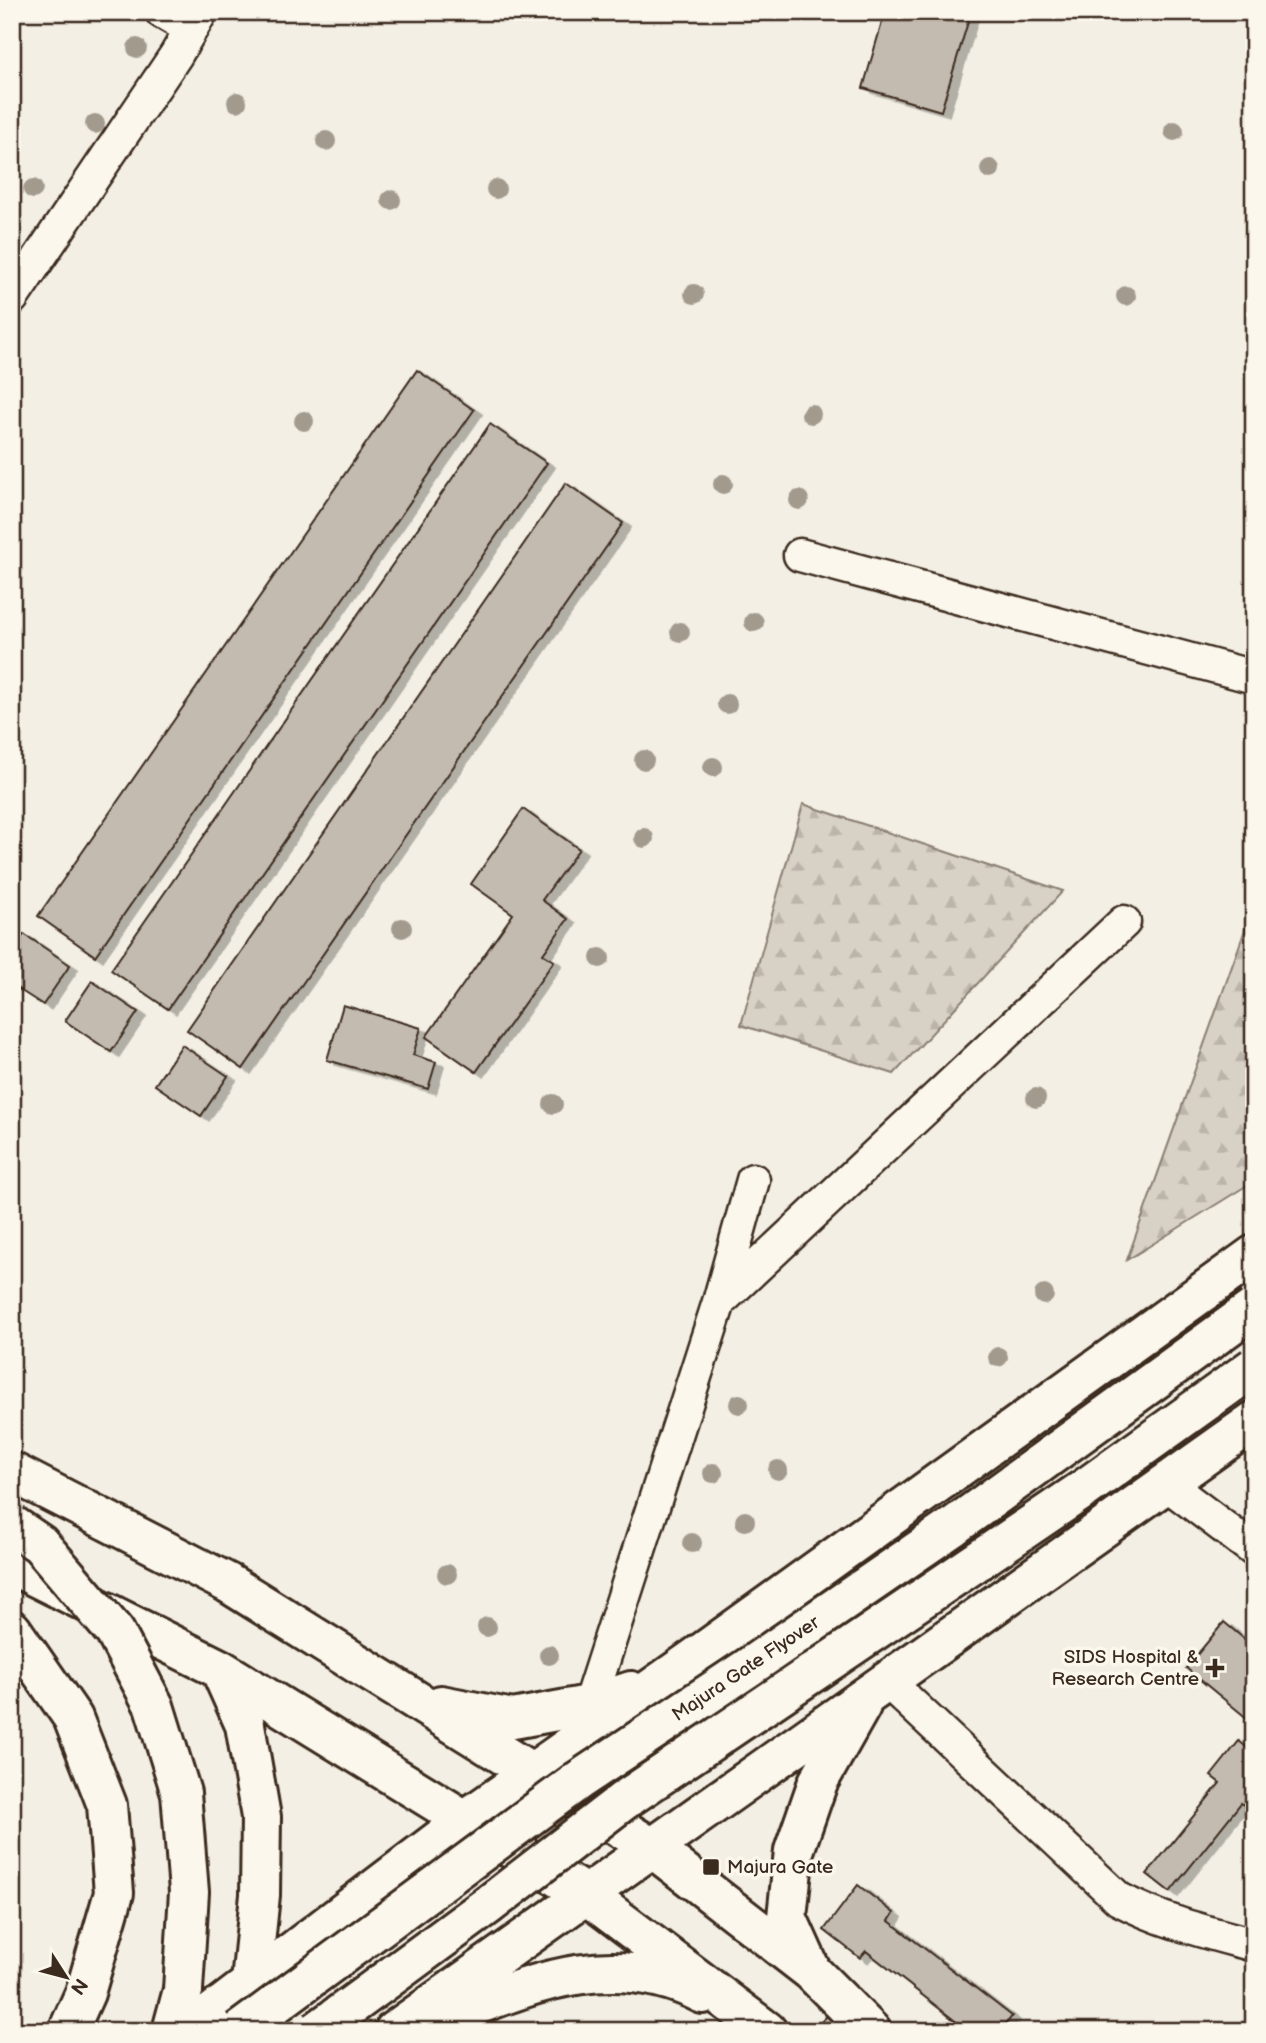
<svg xmlns="http://www.w3.org/2000/svg" width="1266" height="2043" font-family="'Balsamiq Sans',sans-serif">
<style>
.forest{fill:url(#forest-firs);stroke:#8a7e72;stroke-width:2}
.building{fill:#c3bbb0;stroke:#3b2a1e;stroke-width:2;filter:url(#shadow)}
.lines{fill:none;stroke-linecap:round;stroke-linejoin:round}
.street-casing{stroke:#3b2a1e;stroke-width:37}
.secondary-casing{stroke:#3b2a1e;stroke-width:44}
.highway-casing{stroke:#3b2a1e;stroke-width:44}
.street{stroke:#fbf7ec;stroke-width:32}
.secondary{stroke:#fbf7ec;stroke-width:38}
.highway{stroke:#fbf7ec;stroke-width:38}
.highway-bridge-casing{stroke:#3b2a1e;stroke-width:44;stroke-linecap:butt}
.highway-bridge{stroke:#fbf7ec;stroke-width:38}
.tree{fill:#a39a8e}
.poi-dot{fill:#3b2a1e;stroke:#fbf7ec;stroke-width:2.5}
.labels{text-anchor:middle;dominant-baseline:central;stroke-width:7;stroke-linejoin:round;paint-order:stroke}
.poi-label{font-size:19px;fill:#3b2a1e;stroke:#fbf7ec;text-anchor:end}
.street-label{font-size:19px;fill:#3b2a1e;stroke:#fbf7ec}
</style>
<defs>
<pattern id="forest-firs" width="22" height="20" patternUnits="userSpaceOnUse" patternTransform="scale(1.75)"><rect width="22" height="20" fill="#d8d1c6"/><path d="M5 1l3.5 6h-7zM16 11l3.5 6h-7z" fill="#bab4aa"/></pattern>
<filter id="shadow"><feDropShadow dx="8" dy="4.5" stdDeviation="0" flood-color="#0004"/></filter>
</defs>
<rect width="100%" height="100%" fill="#f3efe4"/>
<filter id="ink" filterUnits="userSpaceOnUse"><feTurbulence type="fractalNoise" baseFrequency=".0143" numOctaves="2"/><feDisplacementMap in="SourceGraphic" scale="14" xChannelSelector="R" yChannelSelector="G"/><feConvolveMatrix kernelMatrix="1 2 1 2 8 2 1 2 1" color-interpolation-filters="sRGB"/></filter>
<g filter="url(#ink)">
<path class="forest" d="M803 804 1063 891 894 1074 741 1025Z
M1246 927 1254 929V1181L1127 1260Z"/>
<path class="building" d="M885 12H971L941 111 863 88Z
M417 370 474 410 95 956 38 916Z
M490 424 547 463 168 1009 111 970Z
M566 483 623 523 243 1069 187 1030Z
M523 809 579 849 542 900 568 919 543 954 554 961 476 1072 426 1037 513 914 471 884Z
M24 934 70 965 43 1005 12 985V952Z
M92 981 138 1012 111 1052 65 1021Z
M343 1005 421 1028 413 1055 436 1062 428 1089 327 1060Z
M182 1045 228 1076 201 1116 155 1085Z
M1224 1622 1254 1647V1724L1186 1668Z
M1239 1741 1254 1753V1813L1241 1803 1170 1892 1147 1874 1220 1783 1211 1776Z
M858 1885 894 1913 889 1921 1012 2016 1001 2031H968L866 1951 860 1958 824 1930Z
M853 1990 894 2031H812Z
M603 2024 637 2028 642 2031H583Z"/>
<g class="lines">
<g class="street-casing">
<path id="street" d="M162 12 191 29
M12 298 176 55 201 12
M800 555 1254 677
M719 1302 1124 922
M1164 1482 1254 1550
M887 1681 1119 1899C1163 1922 1206 1932 1254 1945
M589 1705 719 1302 753 1180"/>
</g>
<g class="secondary-casing">
<path id="secondary" d="M12 1472 228 1583 651 1847 811 1971 871 2031
M12 1565 220 1669 585 1894 767 2031
M12 1630 73 1718 107 1805 114 1893 85 1993 68 2031
M220 1669 245 1725 261 1817 260 1895 251 1982
M441 1705 513 1719 589 1705 631 1691
M810 1968 787 1917 794 1851 818 1782 861 1706
M425 2025C519 1990 604 1944 703 1994
M188 2031 465 1820 699 1655 1254 1255
M394 2031 1254 1421"/>
</g>
<g class="highway-casing">
<path id="highway" d="M172 2031 183 1990"/>
</g>
<use href="#street" class="street"/>
<use href="#secondary" class="secondary"/>
<use href="#highway" class="highway"/>
<g class="highway-bridge-casing">
<path id="highway-bridge" d="M12 1525 40 1544 115 1632 154 1706 181 1793 189 1892 183 1990
M239 2031 579 1780 746 1669 954 1526 1254 1308
M317 2031 487 1906 623 1801 1084 1489 1254 1367"/>
</g>
<use href="#highway-bridge" class="highway-bridge"/>
</g>
<g class="tree">
<circle cx="137" cy="48" r="10"/>
<circle cx="237" cy="102" r="10"/>
<circle cx="95" cy="124" r="10"/>
<circle cx="1174" cy="131" r="10"/>
<circle cx="326" cy="141" r="10"/>
<circle cx="990" cy="169" r="10"/>
<circle cx="33" cy="189" r="10"/>
<circle cx="496" cy="189" r="10"/>
<circle cx="391" cy="200" r="10"/>
<circle cx="694" cy="294" r="10"/>
<circle cx="1126" cy="296" r="10"/>
<circle cx="811" cy="414" r="10"/>
<circle cx="304" cy="421" r="10"/>
<circle cx="723" cy="484" r="10"/>
<circle cx="799" cy="500" r="10"/>
<circle cx="754" cy="622" r="10"/>
<circle cx="680" cy="632" r="10"/>
<circle cx="727" cy="704" r="10"/>
<circle cx="644" cy="760" r="10"/>
<circle cx="713" cy="767" r="10"/>
<circle cx="644" cy="838" r="10"/>
<circle cx="402" cy="928" r="10"/>
<circle cx="600" cy="958" r="10"/>
<circle cx="1036" cy="1098" r="10"/>
<circle cx="553" cy="1104" r="10"/>
<circle cx="1044" cy="1295" r="10"/>
<circle cx="998" cy="1357" r="10"/>
<circle cx="739" cy="1404" r="10"/>
<circle cx="778" cy="1470" r="10"/>
<circle cx="713" cy="1473" r="10"/>
<circle cx="745" cy="1521" r="10"/>
<circle cx="692" cy="1543" r="10"/>
<circle cx="447" cy="1574" r="10"/>
<circle cx="487" cy="1627" r="10"/>
<circle cx="549" cy="1655" r="10"/>
</g>
</g>
<g class="poi-dot">
<path d="M1211.5 1657.5h7v7h7v7h-7v7h-7v-7h-7v-7h7z"/>
<rect x="702" y="1858" width="18" height="18" rx="3.5"/>
</g>
<g class="labels">
<g class="poi-label">
<text x="1199" y="1657">SIDS Hospital &amp;<tspan x="1199" dy="22">Research Centre</tspan></text>
<text x="727" y="1867" text-anchor="start">Majura Gate</text>
</g>
<g class="street-label">
<text transform="translate(746 1669) rotate(-34)">Majura Gate Flyover</text>
</g>
</g>
<rect width="1266" height="2043" fill="none" stroke="#fbf7ec" stroke-width="42"/>
<rect x="21" y="21" width="1224" height="2001" fill="none" stroke="#3b2a1e" stroke-width="2.5" filter="url(#ink)"/>
<g transform="translate(66 1977) rotate(126)" stroke="#fbf7ec" stroke-width="5" paint-order="stroke">
<path d="M0-5L12 26L0 18L-12 26Z" fill="#3b2a1e"/>
<text y="-10" font-size="19" font-weight="bold" text-anchor="middle" fill="#3b2a1e">N</text>
</g>
</svg>
